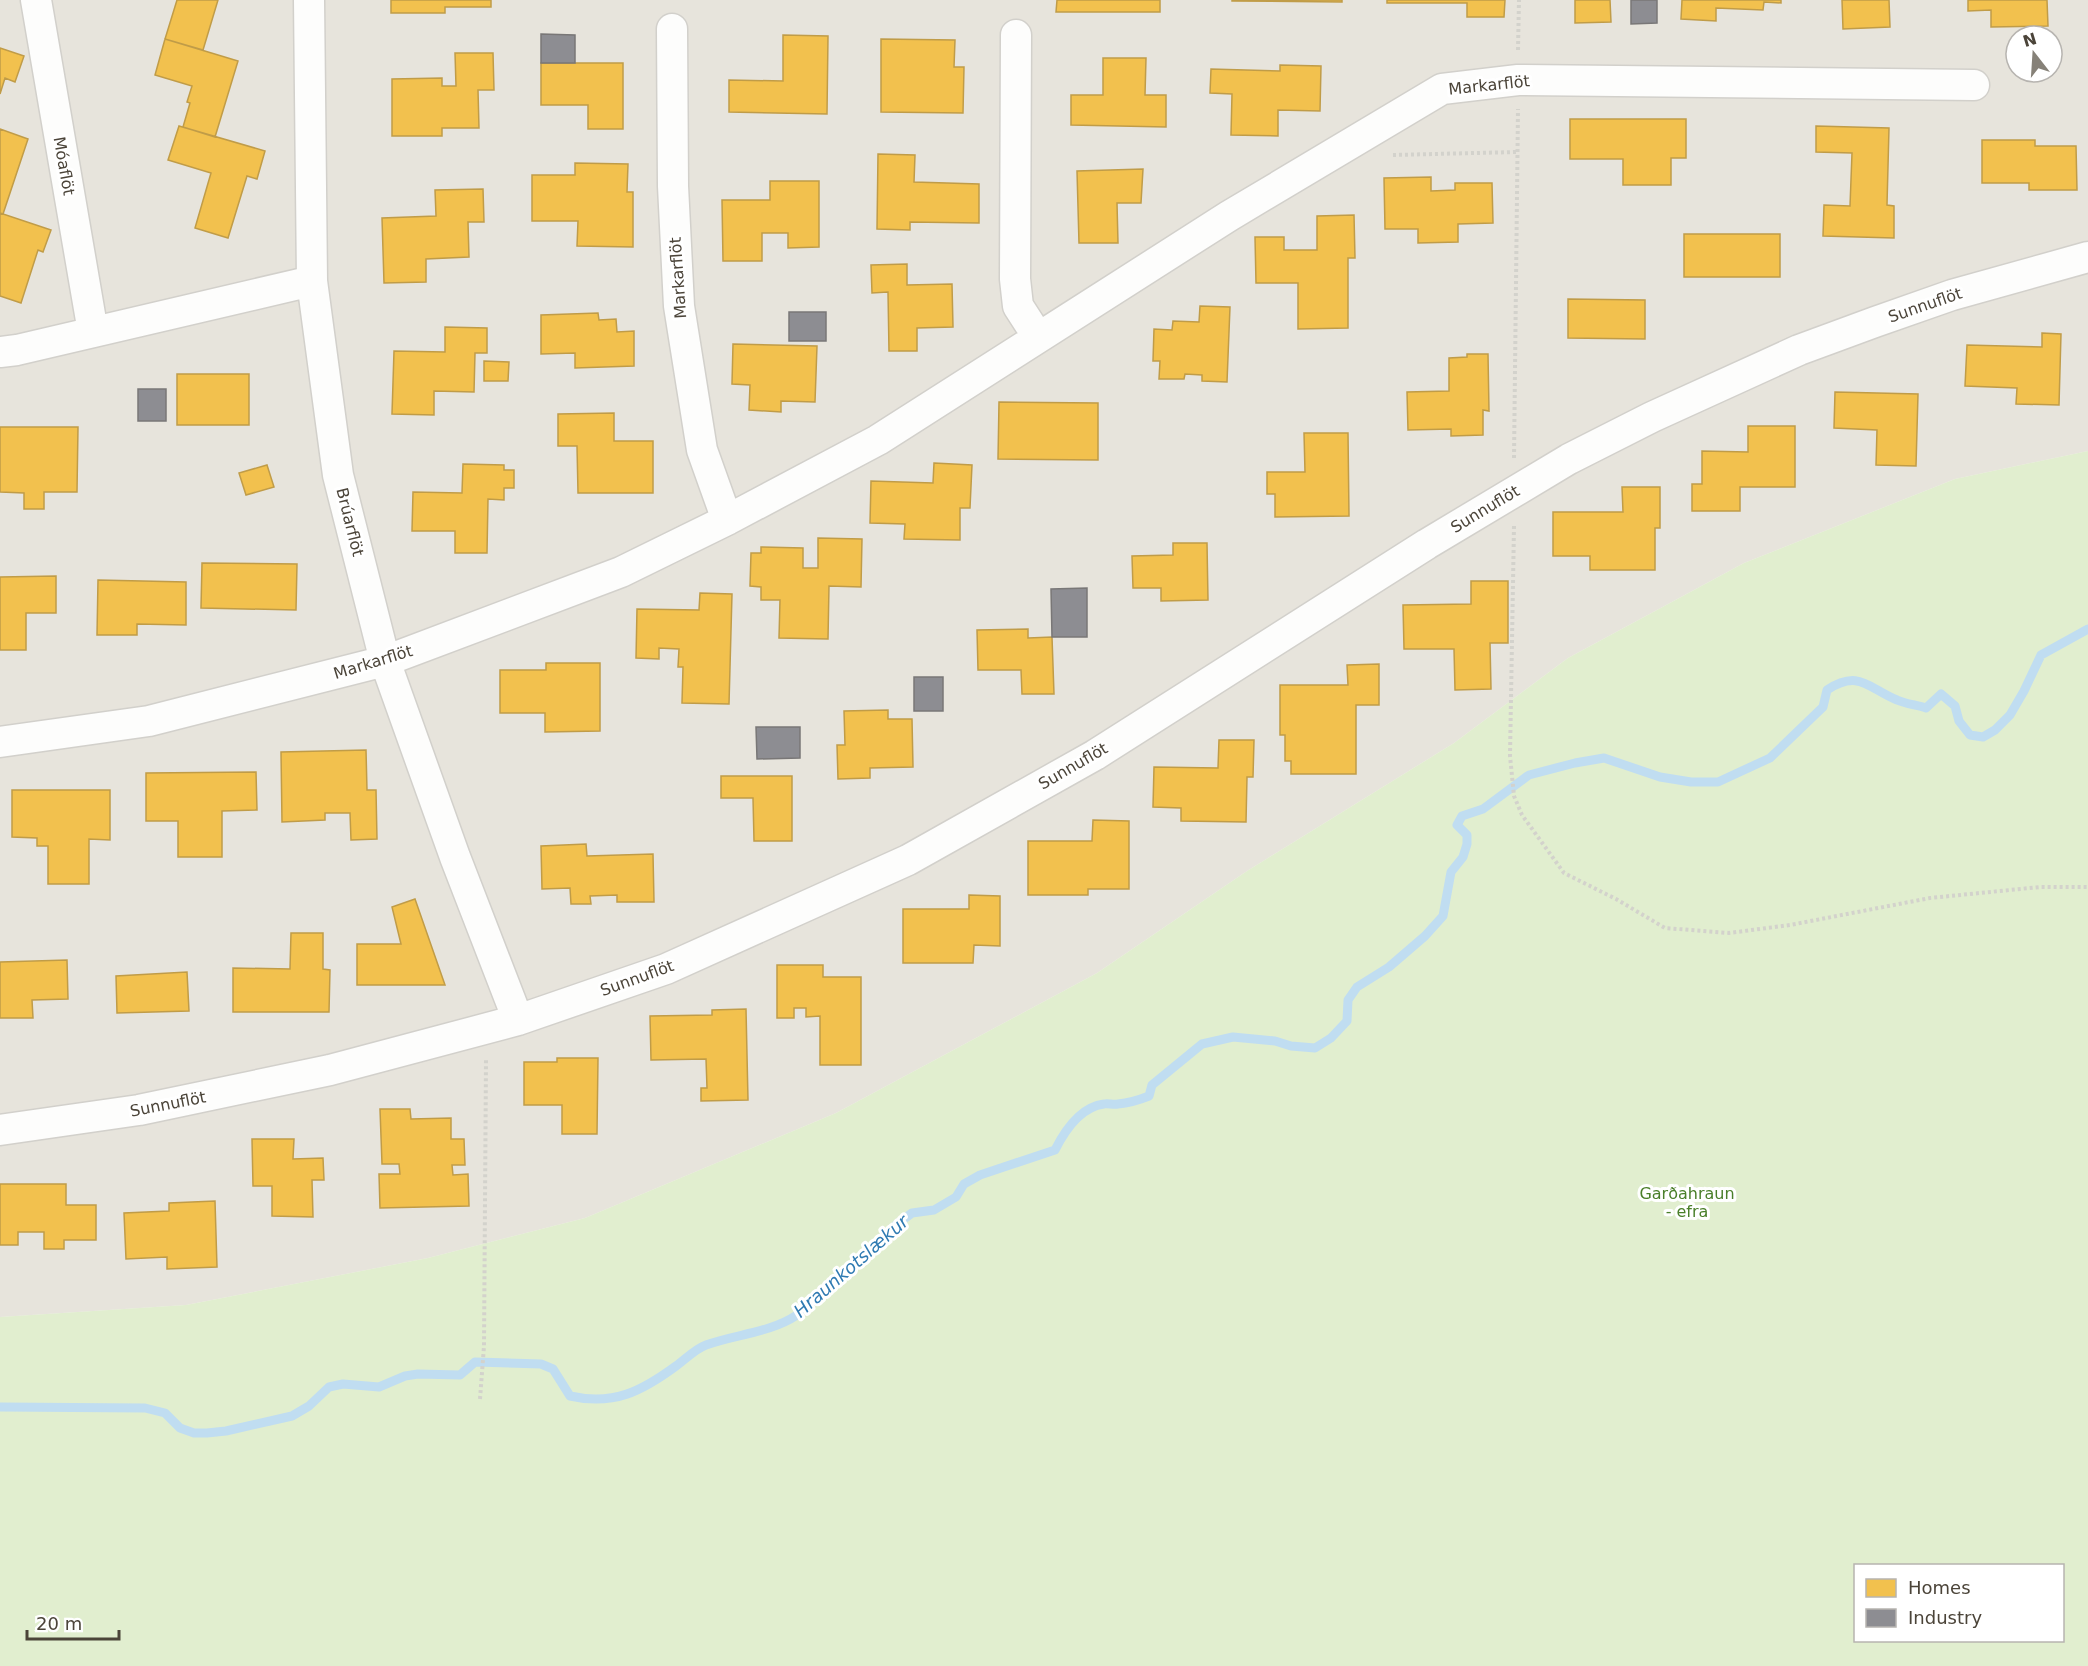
<svg xmlns="http://www.w3.org/2000/svg" width="2088" height="1666" font-family="'DejaVu Sans',sans-serif">
<style>
.residential{fill:#e7e4dc;fill-rule:evenodd}
.green{fill:#e1eecf;fill-rule:evenodd}
.homes{fill:#f2c14e;stroke:#c09c48;stroke-width:1.5}
.industry{fill:#8d8d92;stroke:#797777;stroke-width:1.5}
.lines{fill:none;stroke-linecap:round;stroke-linejoin:round}
.stream{stroke:#c0ddf1;stroke-width:9}
.minor-casing{stroke:#d2d0cb;stroke-width:33}
.path{stroke:#d3d2cc;stroke-width:4;stroke-dasharray:3 3;stroke-linecap:butt}
.minor{stroke:#fdfdfc;stroke-width:30}
.labels{text-anchor:middle;dominant-baseline:central;stroke-width:6;stroke-linejoin:round;paint-order:stroke}
.street-label{font-size:16px;fill:#4b4439;stroke:#fff}
.park-label{font-size:16px;fill:#4a7f2a;stroke:#fff}
.water-label{font-size:18px;font-style:italic;fill:#2e7ab2;stroke:#fff}
</style>
<rect width="100%" height="100%" fill="#f4f2ee"/>
<path class="residential" d="M0 0H2088V451L1955 479 1744 563 1568 658 1454 743 1247 871 1097 973 836 1113 585 1218 428 1258 186 1305 0 1317ZM2016 36H2052V72H2016Z"/>
<path class="green" d="M2088 451V1666H0V1317L186 1305 428 1258 585 1218 836 1113 1097 973 1247 871 1454 743 1568 658 1744 563 1955 479ZM1856 1566H2062V1640H1856Z"/>
<path class="homes" d="M177 0H218L203 50 165 39Z
M391 0H491V7H445V13H391Z
M1057 0H1160V12H1056Z
M1232 0H1342V2L1232 1Z
M1387 0H1505L1504 17H1467V3H1387Z
M1575 0H1610L1611 22 1575 23Z
M1682 0H1781V3L1764 2 1763 10 1716 8V21L1681 19Z
M1842 0H1889L1890 27 1843 29Z
M1968 0H2047L2048 26 1991 27V10L1968 11Z
M783 35 828 36 827 114 729 112V80L783 81Z
M165 39 238 61 215 137 183 127 190 103 187 102 192 86 155 75Z
M881 39 955 40 954 67H964L963 113 881 112Z
M0 48 24 56 15 82 5 78 0 94Z
M455 53H493L494 90H478L479 128H442V136H392V79L442 78V86H456Z
M1103 58H1146L1145 95H1166V127L1071 125V95H1103Z
M541 63H623V129H588V105H541Z
M1280 65 1321 66 1320 111 1278 110V136L1231 135 1232 94 1210 93 1211 69 1280 71Z
M1570 119H1686V158H1671V185H1623V159H1570Z
M179 126 265 151 257 179 247 176 228 238 195 228 211 173 168 160Z
M1816 126 1889 128 1887 205 1894 206V238L1823 236 1824 205 1850 206 1852 153 1816 152Z
M0 129 28 139 3 214 0 213Z
M1982 140H2035V146H2076L2077 190H2029V183H1982Z
M878 154 915 155 914 182 979 184V223L910 222V230L877 229Z
M575 163 628 164 627 192H633V247L577 246 578 221H532V175H575Z
M1143 169 1141 203H1117L1118 243H1079L1077 171Z
M1431 177V191L1455 190V183H1492L1493 223 1458 224V242L1418 243V229H1385L1384 178Z
M770 181H819V247L788 248V233H762V261H723L722 200H770Z
M483 189 484 222H468L469 257 426 259V282L384 283 382 218 436 216 435 190Z
M0 213 51 230 43 252 38 250 21 303 0 296Z
M1354 215 1355 258H1348V328L1298 329V283H1256L1255 237H1284V250H1317V216Z
M1684 234H1780V277H1684Z
M907 264V285L952 284 953 327 917 328V351H889L888 292 872 293 871 265Z
M1568 299 1645 300V339L1568 338Z
M1200 306 1230 307 1227 382 1202 381V375L1185 374 1184 379H1159L1160 361H1153L1154 329 1172 330 1173 321 1199 322Z
M598 313 599 320 616 319 617 332 634 331V366L575 368V353L541 354V315Z
M445 327 487 328V353H475L474 392 434 391V415L392 414 394 351 445 352Z
M2042 333 2061 334 2059 405 2016 404 2017 388 1965 386 1967 345 2042 347Z
M733 344 817 346 815 402 781 401V412L749 410 750 385 732 384Z
M1467 354H1488L1489 411 1483 410V435L1451 436V429L1408 430 1407 392 1449 391V358L1467 357Z
M484 361 509 362 508 381H484Z
M177 374H249V425H177Z
M1835 392 1918 394 1916 466 1876 465 1877 430 1834 428Z
M999 402 1098 403V460L998 459Z
M614 413V441H653V493H578L577 446H558V414Z
M1748 426H1795V487H1740V511H1692V484H1702V451L1748 452Z
M0 427H78L77 492H44V509H24V493L0 492Z
M1304 433H1348L1349 516 1275 517V494H1267V472H1305Z
M934 463 972 465 970 508H960V540L904 539 905 524 870 523 871 481 933 483Z
M463 464 504 465V470H514V488H504V500L488 499 487 553H455V531H412L413 492 462 493Z
M267 465 274 487 246 495 239 473Z
M1622 487H1660V528H1655V570H1590V556H1553V512H1623Z
M818 538 862 539 861 587 829 586 828 639 779 638 780 600H761V587L750 586 751 553H761V547L803 548V568H818Z
M1173 543H1207L1208 600 1161 601V588H1133L1132 556 1173 555Z
M202 563 297 564 296 610 201 608Z
M56 576V613H26V650H0V577Z
M98 580 186 582V625L137 624V635H97Z
M1471 581H1508V643H1490L1491 689 1455 690 1454 649H1404L1403 605 1471 604Z
M700 593 732 594 729 704 682 703 683 667H678L679 649 659 648V659L636 658 637 609 699 610Z
M1028 629V638L1052 637 1054 694H1022L1021 670H978L977 630Z
M546 663H600V731L545 732V713H500V670H546Z
M1379 664V705H1356V774H1291V761H1285V735H1280V685H1348L1347 665Z
M888 710V719H912L913 767 870 768V778L838 779 837 745H845L844 711Z
M1219 740H1254L1253 777H1247L1246 822 1181 821V808L1153 807 1154 767 1218 768Z
M366 750 367 790H376L377 839 351 840 350 813H325V820L282 822 281 752Z
M256 772 257 810 222 811V857H178V821H146V773Z
M721 776H792V841H754L753 798H721Z
M12 790H110V840L89 839V884H48V846H37V838L12 837Z
M1093 820 1129 821V889H1088V895H1028V841H1092Z
M586 844 587 856 653 854 654 902H617V895L590 896 591 904H571L570 888 542 889 541 846Z
M969 895 1000 896V946L974 945 973 963H903V909H969Z
M415 899 445 985H357V944H401L392 907Z
M291 933H323V969L330 970 329 1012H233V968L290 969Z
M67 960 68 999 32 1000 33 1018H0V962Z
M777 965H823V977H861V1065H820V1016L806 1017V1008H794V1018H777Z
M187 972 189 1011 117 1013 116 976Z
M746 1009 748 1100 701 1101V1088H707L706 1059 651 1060 650 1016 712 1015V1010Z
M557 1058H598L597 1134H562V1105H524V1062H557Z
M380 1109H410L411 1119 451 1118V1139H464L465 1165H452L453 1175 468 1174 469 1206 380 1208 379 1174H400L399 1164H382Z
M252 1139H294L293 1159 323 1158 324 1180H312L313 1217 272 1216V1186H253Z
M0 1184H66V1205H96V1240H64V1249H44V1232H18V1245H0Z
M215 1201 217 1267 167 1269V1257L126 1259 124 1213 169 1211V1203Z"/>
<path class="industry" d="M1631 0H1657V23L1631 24Z
M541 34 575 35V63H541Z
M789 312H826V341H789Z
M138 389H166V421H138Z
M1087 588V637H1052L1051 589Z
M914 677H943V711H914Z
M756 727H800V758L757 759Z"/>
<g class="lines">
<path class="stream" d="M0 1407 145 1408 165 1413 180 1428 194 1433H207L226 1431 292 1416 309 1406 329 1387 343 1384 379 1387 405 1376 418 1374 460 1375 475 1362 541 1364 553 1369 570 1396C614 1406 642 1391 676 1366 686 1359 695 1349 706 1345 736 1334 770 1333 797 1315L897 1224 912 1213 934 1210 956 1197 964 1184 980 1175 1055 1150C1065 1130 1080 1107 1104 1104 1108 1103 1113 1105 1118 1104 1129 1103 1139 1100 1149 1096L1152 1085 1202 1044 1233 1037 1275 1041 1291 1046 1315 1048 1331 1038 1347 1021 1348 1000 1357 987 1389 967 1425 936 1443 916 1451 872 1463 857 1467 844V835L1457 825 1462 816 1483 809 1529 775 1575 763 1604 758 1660 777 1691 782H1718L1770 758 1823 707 1827 690C1859 669 1868 688 1897 700 1906 704 1917 705 1926 708L1941 694 1955 706 1959 721 1970 735 1983 737 1995 730 2010 715 2024 691 2041 655 2088 629"/>
<g class="minor-casing">
<path id="minor" d="M36 0 93 332
M309 0 312 281 338 475 385 661 455 857 518 1020
M672 29 673 186 679 306 702 450 727 520
M1016 35 1015 279 1018 306 1038 337
M0 352 17 350 312 281
M0 742 149 721 385 661 621 572 727 520 878 440 1229 216 1442 89 1518 80 1974 85
M0 1130 139 1110 330 1070 518 1020 666 969 908 860 1095 755 1427 544 1569 459 1652 417 1799 350 1875 322 1952 295 2088 257"/>
</g>
<path class="path" d="M1518 50 1519 0
M1393 155 1517 152
M1514 458 1518 109
M1514 526 1510 756 1514 796 1522 815 1564 873 1616 899 1665 928 1729 933 1790 925 1930 898 2040 887H2088
M480 1399 484 1346 486 1060"/>
<use href="#minor" class="minor"/>
</g>
<g class="labels">
<g class="street-label">
<text transform="translate(1489 85) rotate(-6)">Markarflöt</text>
<text transform="translate(64 166) rotate(80)">Móaflöt</text>
<text transform="translate(678 278) rotate(-94)">Markarflöt</text>
<text transform="translate(1925 305) rotate(-19)">Sunnuflöt</text>
<text transform="translate(1485 509) rotate(-31)">Sunnuflöt</text>
<text transform="translate(350 522) rotate(76)">Brúarflöt</text>
<text transform="translate(373 662) rotate(-17)">Markarflöt</text>
<text transform="translate(1073 766) rotate(-30)">Sunnuflöt</text>
<text transform="translate(637 978) rotate(-20)">Sunnuflöt</text>
<text transform="translate(168 1104) rotate(-11)">Sunnuflöt</text>
</g>
<g class="park-label">
<text x="1687" y="1193">Garðahraun<tspan x="1687" dy="18">- efra</tspan></text>
</g>
<g class="water-label">
<text transform="translate(851 1266) rotate(-41)">Hraunkotslækur</text>
</g>
</g>
<rect x="1854" y="1564" width="210" height="78" fill="#ffffff" stroke="#b7b4b0" stroke-width="1.5"/>
<rect x="1866" y="1579" width="30" height="18" fill="#f2c14e" stroke="#b7b4b0" stroke-width="1.5"/>
<text x="1908" y="1594" font-size="18" fill="#4b4439">Homes</text>
<rect x="1866" y="1609" width="30" height="18" fill="#8d8d92" stroke="#b7b4b0" stroke-width="1.5"/>
<text x="1908" y="1624" font-size="18" fill="#4b4439">Industry</text>
<g transform="translate(2034 54) rotate(343)"><circle r="28" fill="#ffffff" stroke="#b7b4b0" stroke-width="1.5"/>
<path d="M0-4.5L10 22L0 15L-10 22Z" fill="#868178"/>
<text y="-9" font-size="16" font-weight="bold" text-anchor="middle" fill="#4b4439">N</text>
</g>
<path d="M27 1630v9h92v-9" fill="none" stroke="#4b4439" stroke-width="3"/>
<text x="36" y="1630" font-size="18" fill="#4b4439" stroke="#ffffff" stroke-width="4.5" paint-order="stroke">20 m</text>
</svg>
